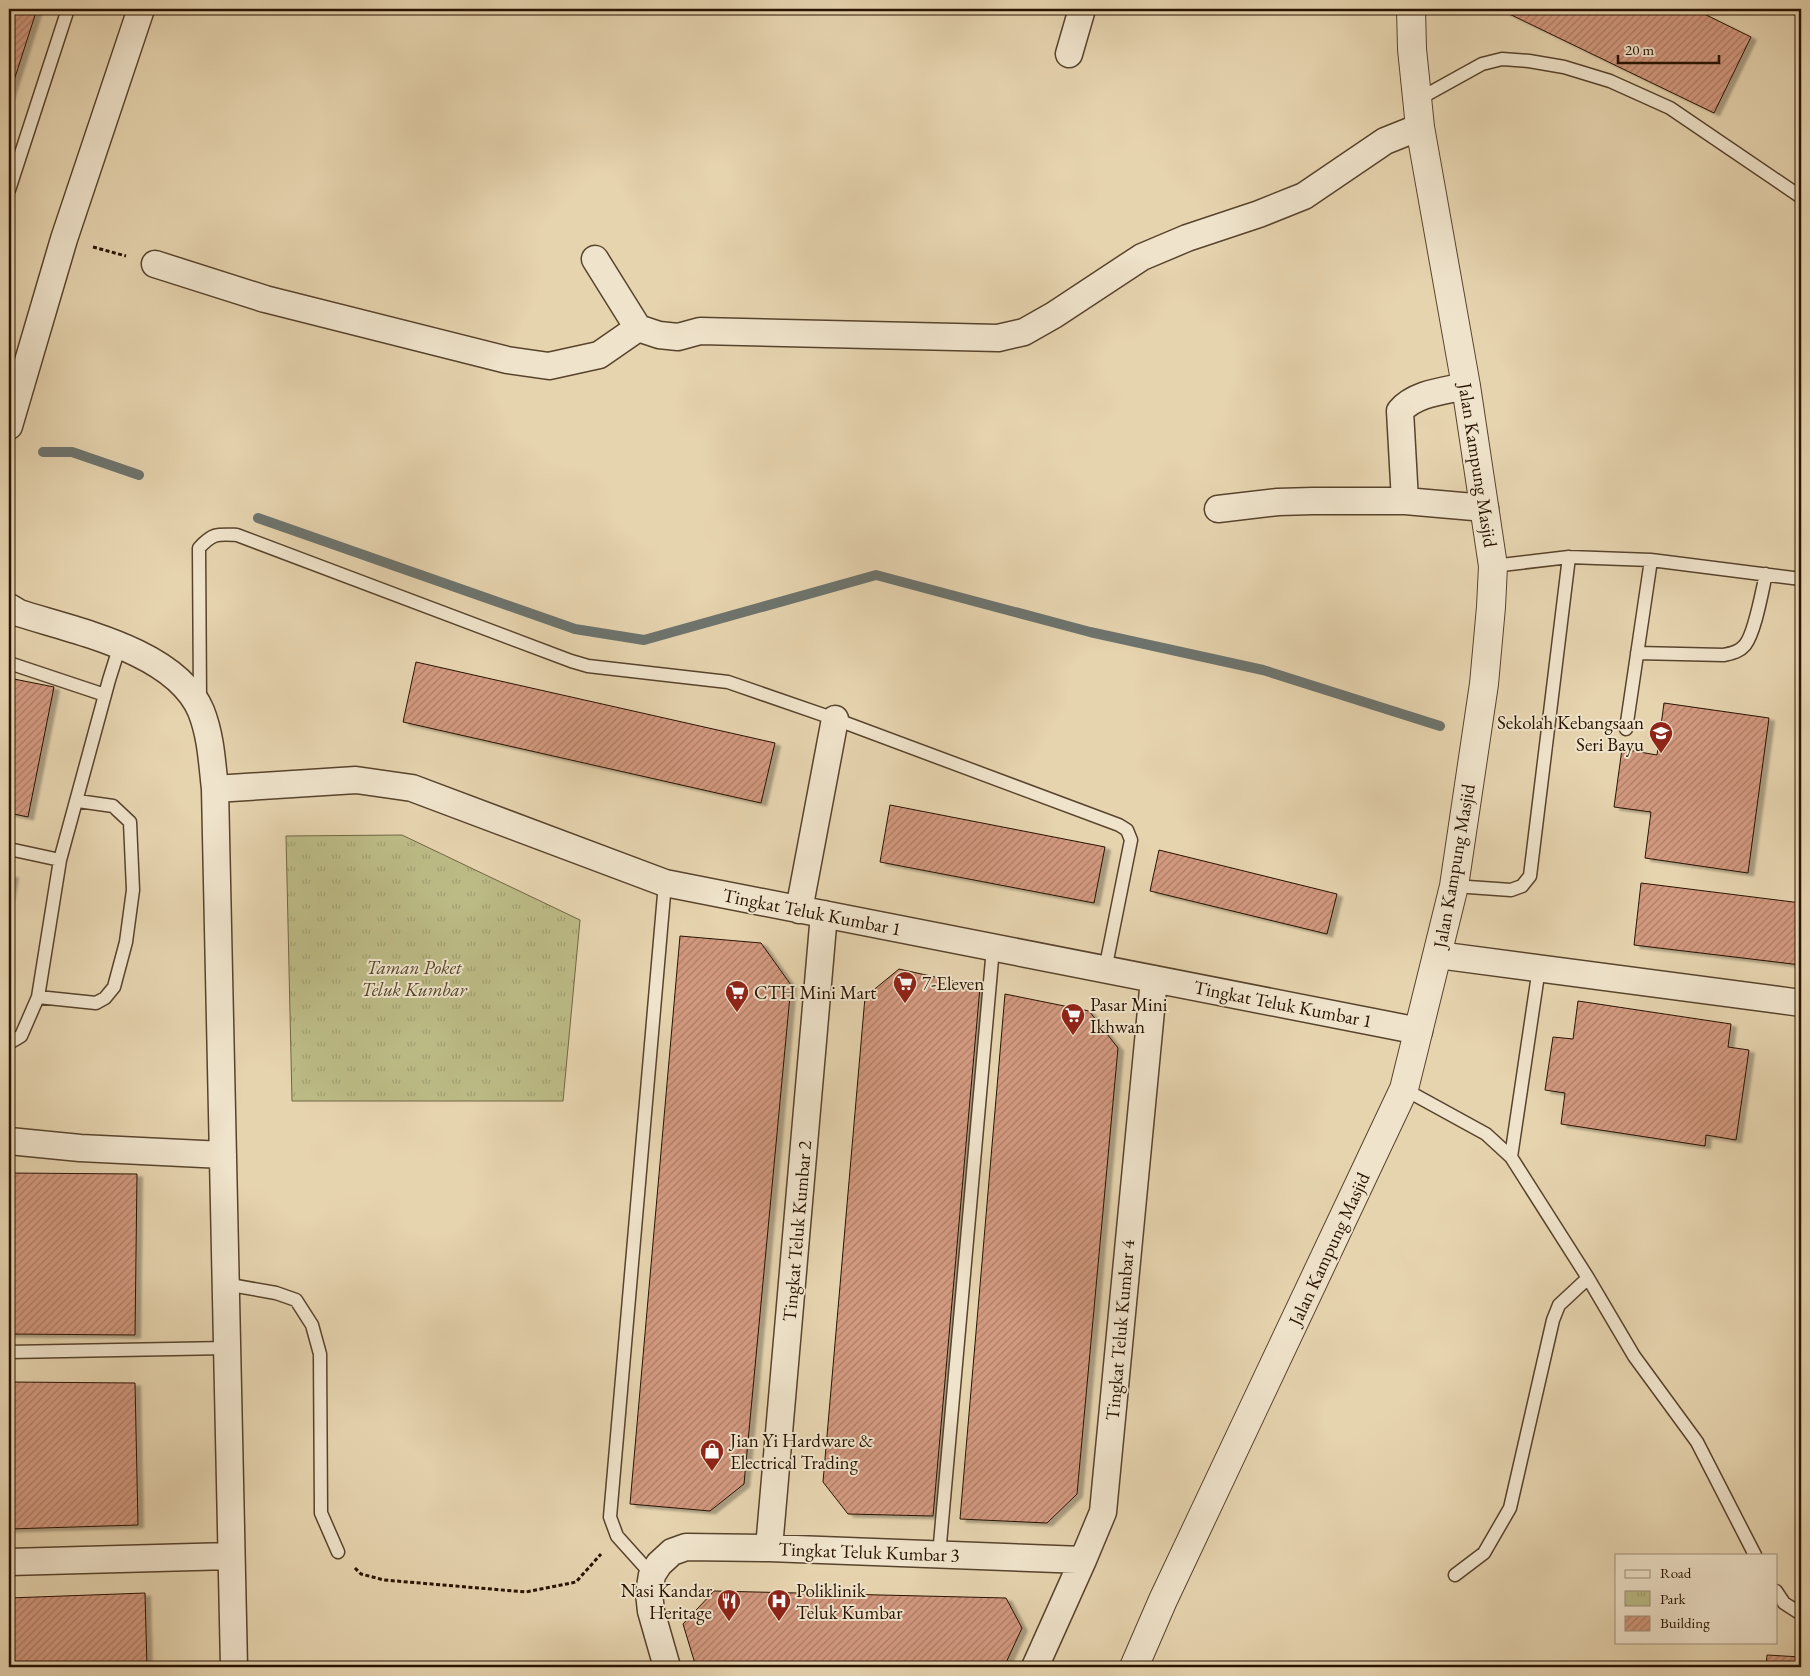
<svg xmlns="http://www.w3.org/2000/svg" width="1810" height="1676" font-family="'EB Garamond',serif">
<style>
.park{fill:url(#park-tufts);stroke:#726744}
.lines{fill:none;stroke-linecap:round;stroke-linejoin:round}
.stream{stroke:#6d746e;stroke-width:10}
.building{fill:url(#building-hatch);stroke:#281301;filter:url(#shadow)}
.service-casing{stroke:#58432c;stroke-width:15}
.minor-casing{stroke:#58432c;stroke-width:29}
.tertiary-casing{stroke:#58432c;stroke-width:30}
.path{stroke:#281301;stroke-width:3;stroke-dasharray:4 2.5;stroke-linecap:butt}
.service{stroke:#efe3cb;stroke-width:12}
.minor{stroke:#efe3cb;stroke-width:26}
.tertiary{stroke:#efe3cb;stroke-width:28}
.labels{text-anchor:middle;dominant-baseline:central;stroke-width:4;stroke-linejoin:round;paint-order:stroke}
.street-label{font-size:19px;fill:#281301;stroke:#efe3cb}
.poi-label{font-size:19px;fill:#281301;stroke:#efe3cb;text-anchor:start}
.park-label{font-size:19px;font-style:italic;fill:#544529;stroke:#efe3cb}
</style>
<defs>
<pattern id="park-tufts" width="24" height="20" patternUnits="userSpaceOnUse" patternTransform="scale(1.25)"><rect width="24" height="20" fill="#bcbb86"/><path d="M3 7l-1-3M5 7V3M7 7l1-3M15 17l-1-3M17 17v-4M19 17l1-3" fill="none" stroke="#a2a072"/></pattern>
<pattern id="building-hatch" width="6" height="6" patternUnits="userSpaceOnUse" patternTransform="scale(1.25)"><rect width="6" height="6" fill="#d3997f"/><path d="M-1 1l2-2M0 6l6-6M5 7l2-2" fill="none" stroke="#ab7c66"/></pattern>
<filter id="shadow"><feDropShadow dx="5.5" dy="3" stdDeviation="1" flood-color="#0004"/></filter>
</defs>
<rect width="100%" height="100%" fill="#e6d4af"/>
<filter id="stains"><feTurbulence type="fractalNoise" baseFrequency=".004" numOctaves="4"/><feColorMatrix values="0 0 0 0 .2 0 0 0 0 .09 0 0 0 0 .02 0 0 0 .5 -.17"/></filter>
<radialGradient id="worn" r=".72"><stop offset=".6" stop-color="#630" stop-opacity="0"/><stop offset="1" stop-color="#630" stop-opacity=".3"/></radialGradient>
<path class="park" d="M402 835 580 920 563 1101H292L286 836Z"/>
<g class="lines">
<path class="stream" d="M43 452H72L139 475
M258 518 575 629 644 640 876 575 1090 632 1263 670 1440 726"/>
</g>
<path class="building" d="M9 9H37L9 96Z
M1499 9H1694L1751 37 1714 113Z
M416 662 775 743 761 803 403 722Z
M9 678 54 687 28 817 9 813Z
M1664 703 1769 718 1748 873 1645 858 1651 812 1614 807 1622 749 1657 755Z
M890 805 1105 847 1094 903 880 862Z
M1159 850 1337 894 1327 934 1150 891Z
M9 874 13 875 9 897Z
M1641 883 1801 903V965L1634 945Z
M680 936 761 943 791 985 744 1484 710 1511 630 1504Z
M899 969 980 987 933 1516 848 1514 823 1482 865 997Z
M1005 994 1089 1011 1118 1048 1077 1494 1047 1523 960 1519Z
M1578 1001 1731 1024 1728 1047 1749 1050 1736 1140 1706 1135 1705 1146 1561 1124 1565 1093 1545 1090 1553 1037 1573 1039Z
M9 1173 137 1174 135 1335 9 1334Z
M9 1382 135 1383 138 1525 9 1529Z
M714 1591 1006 1598 1022 1628 1004 1667H696L683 1624Z
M145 1593 147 1667H9V1598Z
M1767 1655 1801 1657V1667H1766Z"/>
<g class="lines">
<g class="service-casing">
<path id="service" d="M1417 100 1482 64 1502 59 1529 61 1564 67 1610 81 1670 108 1801 197
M9 190 68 9
M1493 566 1569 557 1651 560 1801 579
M1637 653 1724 655C1732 653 1739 652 1745 645 1755 633 1762 591 1766 574
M9 663 105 695
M200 700 199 548C213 533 217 534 237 535L571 661 588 666 728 682 835 719 1119 825 1127 830 1131 840 1105 970
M1626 729 1651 560
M9 849 60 860
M1454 886 1511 890 1522 886 1530 876 1569 557
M38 997 96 1003 105 998 114 987 126 942 133 890 130 822 113 806 78 801
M9 1043 21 1036 38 997 60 860 109 680 120 645
M1404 1089 1486 1134 1511 1157 1588 1278 1559 1305 1553 1320 1510 1508 1484 1553 1455 1575
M1511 1157 1539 968
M1588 1278 1634 1356 1697 1442 1755 1555
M225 1284 276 1293 296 1300 312 1325 320 1354 321 1513 338 1552
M9 1352 227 1348
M939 1555 993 948
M652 1575 617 1536 610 1517 665 883
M1776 1591 1784 1603 1801 1614"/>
</g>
<g class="minor-casing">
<path id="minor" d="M1069 54 1082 9
M595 259 638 328 659 335 678 337 700 331 998 338 1024 332 1054 315 1142 257 1187 238 1259 214 1304 196 1385 141 1420 127
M155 264 265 299 507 360 549 366 599 355 638 328
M9 426 64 239 141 9
M1405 501 1400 411C1415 393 1444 391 1466 386
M1218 509 1278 502 1313 501H1405L1485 508
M9 607 19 613C75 631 176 651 201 711 211 736 212 763 215 789L234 1667
M215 789 356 780 412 788 665 883 1419 1031
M799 910 835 719
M1438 955 1801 1003
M9 1141 80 1148 223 1155
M769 1548 824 914
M9 1562 231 1556
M667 1667 651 1611 649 1593 652 1575 659 1564 672 1552 686 1547 769 1548 1083 1560
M1035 1667 1083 1560 1103 1512 1154 979"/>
</g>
<g class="tertiary-casing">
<path id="tertiary" d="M1134 1667 1163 1600 1404 1089 1454 886 1484 684 1491 607 1493 566 1466 386 1420 127 1412 49 1411 9"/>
</g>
<path class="path" d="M93 247 126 256
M355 1568 361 1574 384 1580 526 1592 576 1582 601 1554"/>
<use href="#service" class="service"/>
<use href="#minor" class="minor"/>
<use href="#tertiary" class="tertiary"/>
</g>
<defs>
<g id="school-pin" transform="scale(1.25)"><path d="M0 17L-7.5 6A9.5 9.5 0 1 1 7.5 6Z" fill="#8f2418" stroke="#efe3cb"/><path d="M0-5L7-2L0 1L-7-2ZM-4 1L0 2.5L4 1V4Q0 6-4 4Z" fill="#fff"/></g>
<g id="supermarket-pin" transform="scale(1.25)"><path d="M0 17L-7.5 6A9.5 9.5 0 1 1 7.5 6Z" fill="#8f2418" stroke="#efe3cb"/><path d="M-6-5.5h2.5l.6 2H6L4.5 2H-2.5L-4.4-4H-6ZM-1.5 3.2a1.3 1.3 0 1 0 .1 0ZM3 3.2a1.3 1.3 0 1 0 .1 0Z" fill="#fff"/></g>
<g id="shop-pin" transform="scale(1.25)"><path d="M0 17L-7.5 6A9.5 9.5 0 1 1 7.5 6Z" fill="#8f2418" stroke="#efe3cb"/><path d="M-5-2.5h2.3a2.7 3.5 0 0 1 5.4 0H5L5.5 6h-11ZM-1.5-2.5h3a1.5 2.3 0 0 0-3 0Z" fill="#fff"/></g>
<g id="restaurant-pin" transform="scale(1.25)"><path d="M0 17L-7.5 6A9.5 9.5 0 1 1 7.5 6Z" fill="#8f2418" stroke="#efe3cb"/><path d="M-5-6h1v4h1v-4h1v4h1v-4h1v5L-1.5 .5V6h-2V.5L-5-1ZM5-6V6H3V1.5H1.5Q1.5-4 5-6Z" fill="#fff"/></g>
<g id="hospital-pin" transform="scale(1.25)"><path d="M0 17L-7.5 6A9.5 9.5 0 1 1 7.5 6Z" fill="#8f2418" stroke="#efe3cb"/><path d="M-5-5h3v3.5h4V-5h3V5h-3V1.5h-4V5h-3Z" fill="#fff"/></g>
</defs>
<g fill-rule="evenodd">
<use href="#school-pin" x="1661" y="733"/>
<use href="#supermarket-pin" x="905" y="983"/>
<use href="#supermarket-pin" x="737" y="992"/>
<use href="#supermarket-pin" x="1073" y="1015"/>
<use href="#shop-pin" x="712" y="1451"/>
<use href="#restaurant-pin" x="729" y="1601"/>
<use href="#hospital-pin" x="779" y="1601"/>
</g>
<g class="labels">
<g class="street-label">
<text transform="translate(1478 465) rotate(81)">Jalan Kampung Masjid</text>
<text transform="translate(1454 866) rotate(-80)">Jalan Kampung Masjid</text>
<text transform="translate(812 912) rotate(11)">Tingkat Teluk Kumbar 1</text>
<text transform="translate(1283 1004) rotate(11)">Tingkat Teluk Kumbar 1</text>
<text transform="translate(797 1231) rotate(-85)">Tingkat Teluk Kumbar 2</text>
<text transform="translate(1329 1249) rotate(-65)">Jalan Kampung Masjid</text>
<text transform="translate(1120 1330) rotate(-85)">Tingkat Teluk Kumbar 4</text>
<text transform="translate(869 1552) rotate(2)">Tingkat Teluk Kumbar 3</text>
</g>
<g class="poi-label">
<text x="1644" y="722" text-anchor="end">Sekolah Kebangsaan<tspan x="1644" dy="22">Seri Bayu</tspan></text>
<text x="922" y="983">7-Eleven</text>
<text x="754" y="992">CTH Mini Mart</text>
<text x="1090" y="1004">Pasar Mini<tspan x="1090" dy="22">Ikhwan</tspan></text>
<text x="730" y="1440">Jian Yi Hardware &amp;<tspan x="730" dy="22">Electrical Trading</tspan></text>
<text x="712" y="1590" text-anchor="end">Nasi Kandar<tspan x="712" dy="22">Heritage</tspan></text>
<text x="796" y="1590">Poliklinik<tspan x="796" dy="22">Teluk Kumbar</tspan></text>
</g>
<g class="park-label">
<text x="414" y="967">Taman Poket<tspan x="414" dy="22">Teluk Kumbar</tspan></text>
</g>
</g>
<rect width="1810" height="1676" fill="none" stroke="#e6d4af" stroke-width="30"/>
<rect x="10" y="10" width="1790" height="1656" fill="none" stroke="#281301" stroke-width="2.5"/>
<rect x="15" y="15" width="1780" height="1646" fill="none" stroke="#281301"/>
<rect x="1615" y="1554" width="162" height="90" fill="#efe3cb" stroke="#9f907a"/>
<rect x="1625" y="1570" width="25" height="8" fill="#efe3cb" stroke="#9f907a"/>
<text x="1660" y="1578" font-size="15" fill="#281301">Road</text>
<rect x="1625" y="1591" width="25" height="15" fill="url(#park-tufts)" stroke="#9f907a"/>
<text x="1660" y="1604" font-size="15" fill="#281301">Park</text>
<rect x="1625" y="1616" width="25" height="15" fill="url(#building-hatch)" stroke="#9f907a"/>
<text x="1660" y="1628" font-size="15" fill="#281301">Building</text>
<path d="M1618 55v8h101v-8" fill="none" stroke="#281301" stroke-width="2.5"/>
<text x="1625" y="55" font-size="15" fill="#281301" stroke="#efe3cb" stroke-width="4" paint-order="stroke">20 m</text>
<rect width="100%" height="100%" filter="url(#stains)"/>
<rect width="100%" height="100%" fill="url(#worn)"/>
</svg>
